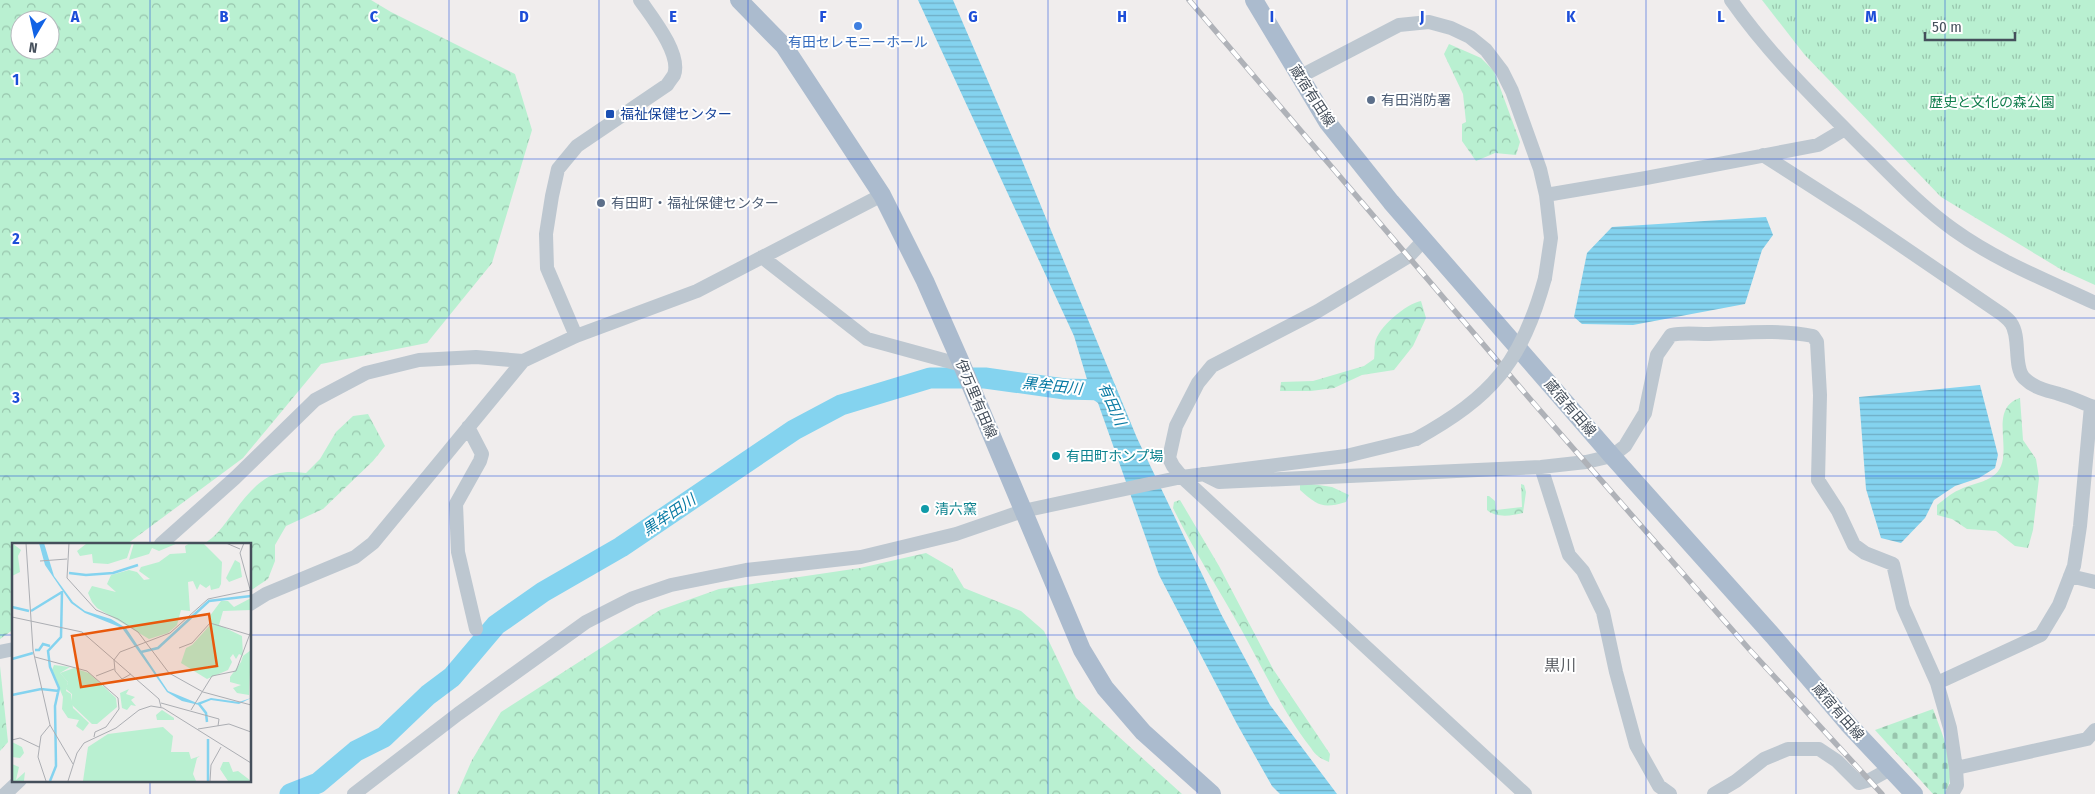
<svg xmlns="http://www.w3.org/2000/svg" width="2095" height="794" font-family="'Fira Sans Condensed','Noto Sans JP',sans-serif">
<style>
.forest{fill:url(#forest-crowns);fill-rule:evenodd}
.cemetery{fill:url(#cemetery-stones)}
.park{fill:url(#park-tufts)}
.water{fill:url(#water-rules)}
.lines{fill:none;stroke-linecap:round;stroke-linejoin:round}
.river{stroke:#84d3ef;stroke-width:21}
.minor{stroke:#bdc7d0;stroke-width:14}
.major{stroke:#abbbce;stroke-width:18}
.rail-casing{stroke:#afb2b8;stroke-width:5.5}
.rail{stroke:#fff;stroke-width:4;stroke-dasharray:11;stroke-linecap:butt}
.minor-bridge{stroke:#bdc7d0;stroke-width:14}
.grid{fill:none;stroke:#1d4ed8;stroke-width:1;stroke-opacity:0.55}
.shop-dot{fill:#3f7fe0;stroke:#fff;stroke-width:2}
.service-dot{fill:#5c6f8a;stroke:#fff;stroke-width:2}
.transit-dot{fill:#1a4fb4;stroke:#fff;stroke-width:2}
.culture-dot{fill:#0f9aa8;stroke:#fff;stroke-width:2}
.labels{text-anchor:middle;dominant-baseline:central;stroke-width:4;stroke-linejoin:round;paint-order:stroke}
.shop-label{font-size:14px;fill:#366cbe;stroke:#fff}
.street-label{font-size:14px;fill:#454f5b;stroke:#fff}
.service-label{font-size:14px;fill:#4e5e75;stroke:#fff;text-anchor:start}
.park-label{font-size:14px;fill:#137f4f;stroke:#fff}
.transit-label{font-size:14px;fill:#164399;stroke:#fff;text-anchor:start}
.culture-label{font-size:14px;fill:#0d838f;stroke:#fff;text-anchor:start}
.water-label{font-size:15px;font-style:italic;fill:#087aa4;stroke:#fff}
.quarter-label{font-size:16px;fill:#5a5d62;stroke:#fff}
.inset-river{fill:none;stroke:#84d3ef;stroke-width:2.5}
.inset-road{fill:none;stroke:#acaeb3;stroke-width:1}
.view{fill:#e8590c;fill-opacity:0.15;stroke:#e8590c;stroke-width:2.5}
.inset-edge{fill:none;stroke:#454f5b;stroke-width:2.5}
.grid-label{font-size:16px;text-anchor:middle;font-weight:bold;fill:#1d4ed8;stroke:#fff;stroke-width:4;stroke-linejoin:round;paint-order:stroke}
</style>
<defs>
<pattern id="forest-crowns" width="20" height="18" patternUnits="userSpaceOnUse" patternTransform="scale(1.25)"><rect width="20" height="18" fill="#b9f0d1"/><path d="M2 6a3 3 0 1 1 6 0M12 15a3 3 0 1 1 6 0" fill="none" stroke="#98c5ad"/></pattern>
<pattern id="cemetery-stones" width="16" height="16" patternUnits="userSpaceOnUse" patternTransform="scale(1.25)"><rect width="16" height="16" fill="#b9f0d1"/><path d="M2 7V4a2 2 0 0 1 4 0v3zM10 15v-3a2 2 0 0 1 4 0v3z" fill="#98c5ad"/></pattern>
<pattern id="park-tufts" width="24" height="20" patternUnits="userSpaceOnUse" patternTransform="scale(1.25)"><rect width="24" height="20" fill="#b9f0d1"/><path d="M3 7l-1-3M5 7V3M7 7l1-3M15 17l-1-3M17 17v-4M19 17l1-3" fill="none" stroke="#98c5ad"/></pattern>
<pattern id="water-rules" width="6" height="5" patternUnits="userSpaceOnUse" patternTransform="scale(1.25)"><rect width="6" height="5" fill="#84d3ef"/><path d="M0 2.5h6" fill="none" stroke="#6eaec5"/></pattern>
</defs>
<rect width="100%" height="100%" fill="#f0eded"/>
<path class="forest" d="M0 0H371L391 12 515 74 532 130 492 263 427 343 321 364 243 458 127 544H14V629L0 639ZM20 20H50V50H20Z
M1449 44 1481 58 1494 71 1520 142 1516 155 1495 153 1476 161 1462 141V124L1466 122 1463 94 1444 54Z
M1421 301 1426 318 1413 346 1394 370 1362 375 1334 388 1311 391H1280L1281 382 1313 381 1364 366 1374 359C1375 354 1374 348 1375 343 1378 327 1406 304 1421 301Z
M2020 398 2023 440 2036 459 2039 478 2033 530 2028 548 2015 546 1996 531 1967 529 1952 519 1937 515V505C1944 500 1951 493 1959 490 1972 483 1995 482 2001 466 2010 444 1990 408 2020 398Z
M368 414 385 446 373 461 323 509 286 526 275 545V561L268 579 250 591V544H204C209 540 215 536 219 531 234 514 253 480 276 474 286 471 296 472 306 473L320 459 336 432 353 416Z
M1305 483 1332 487 1349 495 1346 502C1323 509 1318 506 1300 490V484Z
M1521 484 1524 485 1526 492 1523 513C1511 516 1496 518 1487 510V496H1489L1495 501 1496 510 1522 507Z
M1180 500 1219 566 1273 669 1330 754 1329 762C1321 759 1315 755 1311 748 1283 712 1263 669 1241 629 1218 588 1194 551 1173 508L1174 502Z
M926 553 952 568 964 588 1021 611 1044 631 1076 698 1182 794H457L472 760 501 712 660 610 719 589 860 568Z
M0 666 8 742 0 751Z"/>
<path class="cemetery" d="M1933 709C1942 734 1959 769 1945 794H1933L1875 730Z"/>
<path class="park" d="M1762 0H2095V285L2062 270 1941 197 1804 54Z"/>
<path class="water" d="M918 0H953L1019 153 1137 438 1221 614 1270 705 1337 794H1280L1272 786 1237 724 1159 575 1098 403 1088 396 1089 386 1074 336Z
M1766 217 1773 235 1762 250 1745 304 1633 325 1582 324 1574 317 1587 253 1612 227Z
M1980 385 1998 455 1995 468 1979 478 1955 486 1934 500 1925 518 1901 543 1881 538 1866 489 1859 397Z"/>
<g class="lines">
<path class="river" d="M290 794 318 783 356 751 384 737 428 695 452 677 496 625 543 592 621 547 794 430 841 405 930 378H985L1065 389 1106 390"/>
<path class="minor" d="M1731 0C1768 53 1816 100 1862 146 1892 175 1920 206 1954 230 1997 261 2048 281 2095 303
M1299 77 1399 25 1429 22 1451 28 1470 37 1486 50 1502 71 1512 91 1540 169 1546 195 1551 238 1545 278
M1763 155 1858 216 2003 315C2005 317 2009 320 2011 323 2021 337 2013 367 2024 378 2034 388 2046 390 2059 394 2070 397 2081 402 2091 406
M1546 195 1646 178 1818 145 1845 129
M1424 240 1409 256 1318 311 1212 366 1198 383 1176 426 1169 458 1173 466 1182 477 1525 794
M762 257 867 339 962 365
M576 336 547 268 546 234 552 196 558 169 577 146 667 85C669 82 672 78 674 75 682 54 651 16 640 0
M468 427 482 454 480 461 456 504 458 552 476 629
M1541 467 1569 555 1583 571 1603 612 1616 672 1636 745 1659 786 1670 794
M1203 474 1219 482 1541 467 1586 462 1612 456 1625 446 1645 413 1657 355 1671 335C1684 332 1695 334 1709 334 1743 333 1779 329 1813 336L1817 342 1820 395 1818 480 1838 511 1854 545 1865 553 1893 564 1903 607 1937 683
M161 544 235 478 315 400 366 373 419 360 476 357 523 361
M2070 576 2095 582
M250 604 266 594 355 557 373 543 523 361 576 336 697 291 882 195
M0 652 14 649
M1956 768 2087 739 2095 730
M5 794 20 780
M354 794 458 714 586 622 633 598 671 585 746 570 861 557 956 534 1023 511 1111 492 1182 477 1346 456 1416 439
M1714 794 1736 781 1764 759 1788 749H1819L1837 761 1859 783 1870 780 1890 769
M1952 794 1957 785 1956 768 1950 728 1937 683 2041 635 2059 605 2074 566 2080 526 2091 406 2095 407"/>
<path class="major" d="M739 0 784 46 882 195 925 281 962 365 1082 650 1105 688 1143 732 1212 794
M1254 0 1328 123 1391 202 1612 456 1773 636 1848 724 1914 794"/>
<g class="rail-casing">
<path id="rail" d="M1189 0 1530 399 1749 649 1882 794"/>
</g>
<use href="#rail" class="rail"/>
<path class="minor-bridge" d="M1416 439C1492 397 1522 362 1545 278"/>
</g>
<path class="grid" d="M150 0V544M299 0V794M449 0V794M599 0V794M748 0V794M898 0V794M1048 0V794M1197 0V794M1347 0V794M1496 0V794M1646 0V794M1796 0V794M1945 0V794M0 159H2095M0 318H2095M0 476H2095M0 635H14M250 635H2095M150 780V794"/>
<circle class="shop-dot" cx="858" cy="26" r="5"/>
<g class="service-dot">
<circle cx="1371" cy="100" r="5"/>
<circle cx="601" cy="203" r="5"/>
</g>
<rect class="transit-dot" x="605" y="109" width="10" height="10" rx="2.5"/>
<g class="culture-dot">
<circle cx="1056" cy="456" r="5"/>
<circle cx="925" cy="509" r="5"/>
</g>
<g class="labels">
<g class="shop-label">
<text x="858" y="42">有田セレモニーホール</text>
</g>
<g class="street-label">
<text transform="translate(1312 96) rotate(57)">蔵宿有田線</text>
<text transform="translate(976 399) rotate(67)">伊万里有田線</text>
<text transform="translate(1570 408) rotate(49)">蔵宿有田線</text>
<text transform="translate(1838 712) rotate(49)">蔵宿有田線</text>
</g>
<g class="service-label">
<text x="1381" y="100">有田消防署</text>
<text x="611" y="203">有田町・福祉保健センター</text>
</g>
<g class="park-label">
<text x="1992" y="102">歴史と文化の森公園</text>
</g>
<g class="transit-label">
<text x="620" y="114">福祉保健センター</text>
</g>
<g class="culture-label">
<text x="1066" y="456">有田町ホンプ場</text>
<text x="935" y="509">清六窯</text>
</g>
<g class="water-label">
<text transform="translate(1052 386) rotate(6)">黒牟田川</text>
<text transform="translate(1112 404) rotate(66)">有田川</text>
<text transform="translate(669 515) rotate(-34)">黒牟田川</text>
</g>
<g class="quarter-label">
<text x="1560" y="665">黒川</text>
</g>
</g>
<g transform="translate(12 543)">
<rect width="239" height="239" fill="#f0eded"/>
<path d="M0 0 9 7 6 13 8 29 0 33ZM120 0 115 15 96 21 81 20 80 11 68 13 65 8 74 1ZM122 0H166L147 8 140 5 137 11 117 17ZM178 0H191L210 19 209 41 207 45 199 47 198 42 194 45 188 41 185 47 181 38 176 39 178 68 169 67 165 82 156 90 137 96 85 65 80 59 76 50 80 43 104 49 95 41 99 32 117 27 125 29 132 37 138 36 127 28 129 24 147 19 158 11 174 10 173 3ZM223 17 228 20 230 34 217 39 214 35ZM239 55V67L211 68 207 82 230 93 231 113 239 107 237 152 225 150 221 145 229 142 218 139V134L229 119 231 113 227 111 224 116 221 111 218 115 220 119 216 127 195 136 169 120 174 105 180 102 199 81 197 74 209 58H216L222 64ZM42 122 58 124 48 130 56 139 54 148 59 151 61 165 77 180 71 188 64 183 67 177 56 175 50 166 51 154 40 127ZM117 146 114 151 123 154 119 157 124 163 119 162 115 167 110 165 108 150ZM150 167 162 175V177H145L144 172ZM151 184 161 193 159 209H177L179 216 188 213 185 215 181 231 184 238H71L76 204 96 191ZM0 199 10 204 12 210 8 215 0 214ZM211 219H217L221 229 226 228 239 238H216L208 226ZM0 221 7 224 4 237 13 229 12 238H0Z" fill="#b9f0d1"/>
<path d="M62 125 77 130 104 155 105 164 85 181H80L60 162V151L54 146 56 139 48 130Z" fill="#b9f0d1"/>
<path d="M27 0H32L42 33 61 59 73 68 99 76 114 85 156 148 185 160 199 155 227 159 239 155 227 161 199 157 187 162 170 158 155 149 110 85 73 70 59 60 33 22Z" fill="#84d3ef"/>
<path class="inset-river" d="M57 30 74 32 101 30 126 22M0 64 17 68M19 68 50 49M23 107H27L31 101 38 103M129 109 146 105 197 58 239 53M0 116 21 110M0 152 29 146 47 148M187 161 194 170 195 179M38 238 44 223 43 163 47 145 38 124 36 108 49 94 50 48M196 238V196"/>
<path class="inset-road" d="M14 0 21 107 38 182 61 221M57 0 55 35 84 67 106 76 126 89 157 130 191 149 239 162M214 0 228 6M232 0 228 10 239 50M28 18 55 16M0 74 70 89 147 156 149 164M167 105 180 100 198 80 238 92M23 114 75 128 106 155 107 166 94 184 83 189 82 194M119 131 110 136 103 128 102 117 108 109 158 90 196 56 239 47M84 133 102 126M149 160 207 176 206 183M179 167 200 133 224 128 239 88M186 186 217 181 239 189M0 197 8 195 27 204M34 238 26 214 29 193 38 182M56 238 65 210 72 200 104 185 127 167 139 163 151 165 239 220M198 238 199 222 209 204"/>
<path class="view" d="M197 71 205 123 69 144 60 93Z"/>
<rect width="239" height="239" class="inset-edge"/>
</g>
<g class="grid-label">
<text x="75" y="22">A</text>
<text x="224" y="22">B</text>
<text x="374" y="22">C</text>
<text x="524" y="22">D</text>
<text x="673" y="22">E</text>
<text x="823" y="22">F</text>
<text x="973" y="22">G</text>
<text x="1122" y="22">H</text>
<text x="1272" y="22">I</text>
<text x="1422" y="22">J</text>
<text x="1571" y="22">K</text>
<text x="1721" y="22">L</text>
<text x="1871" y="22">M</text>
<text x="16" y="85">1</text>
<text x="16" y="244">2</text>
<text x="16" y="403">3</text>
</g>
<g transform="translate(35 35) rotate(189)"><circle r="24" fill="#ffffff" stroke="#b5b9bd"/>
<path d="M0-4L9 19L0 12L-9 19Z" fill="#1263e5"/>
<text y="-8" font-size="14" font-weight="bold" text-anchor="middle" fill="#454f5b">N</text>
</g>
<path d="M1925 32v8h90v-8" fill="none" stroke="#454f5b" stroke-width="2.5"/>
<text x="1932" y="32" font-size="15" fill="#454f5b" stroke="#ffffff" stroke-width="4" paint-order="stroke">50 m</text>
</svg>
